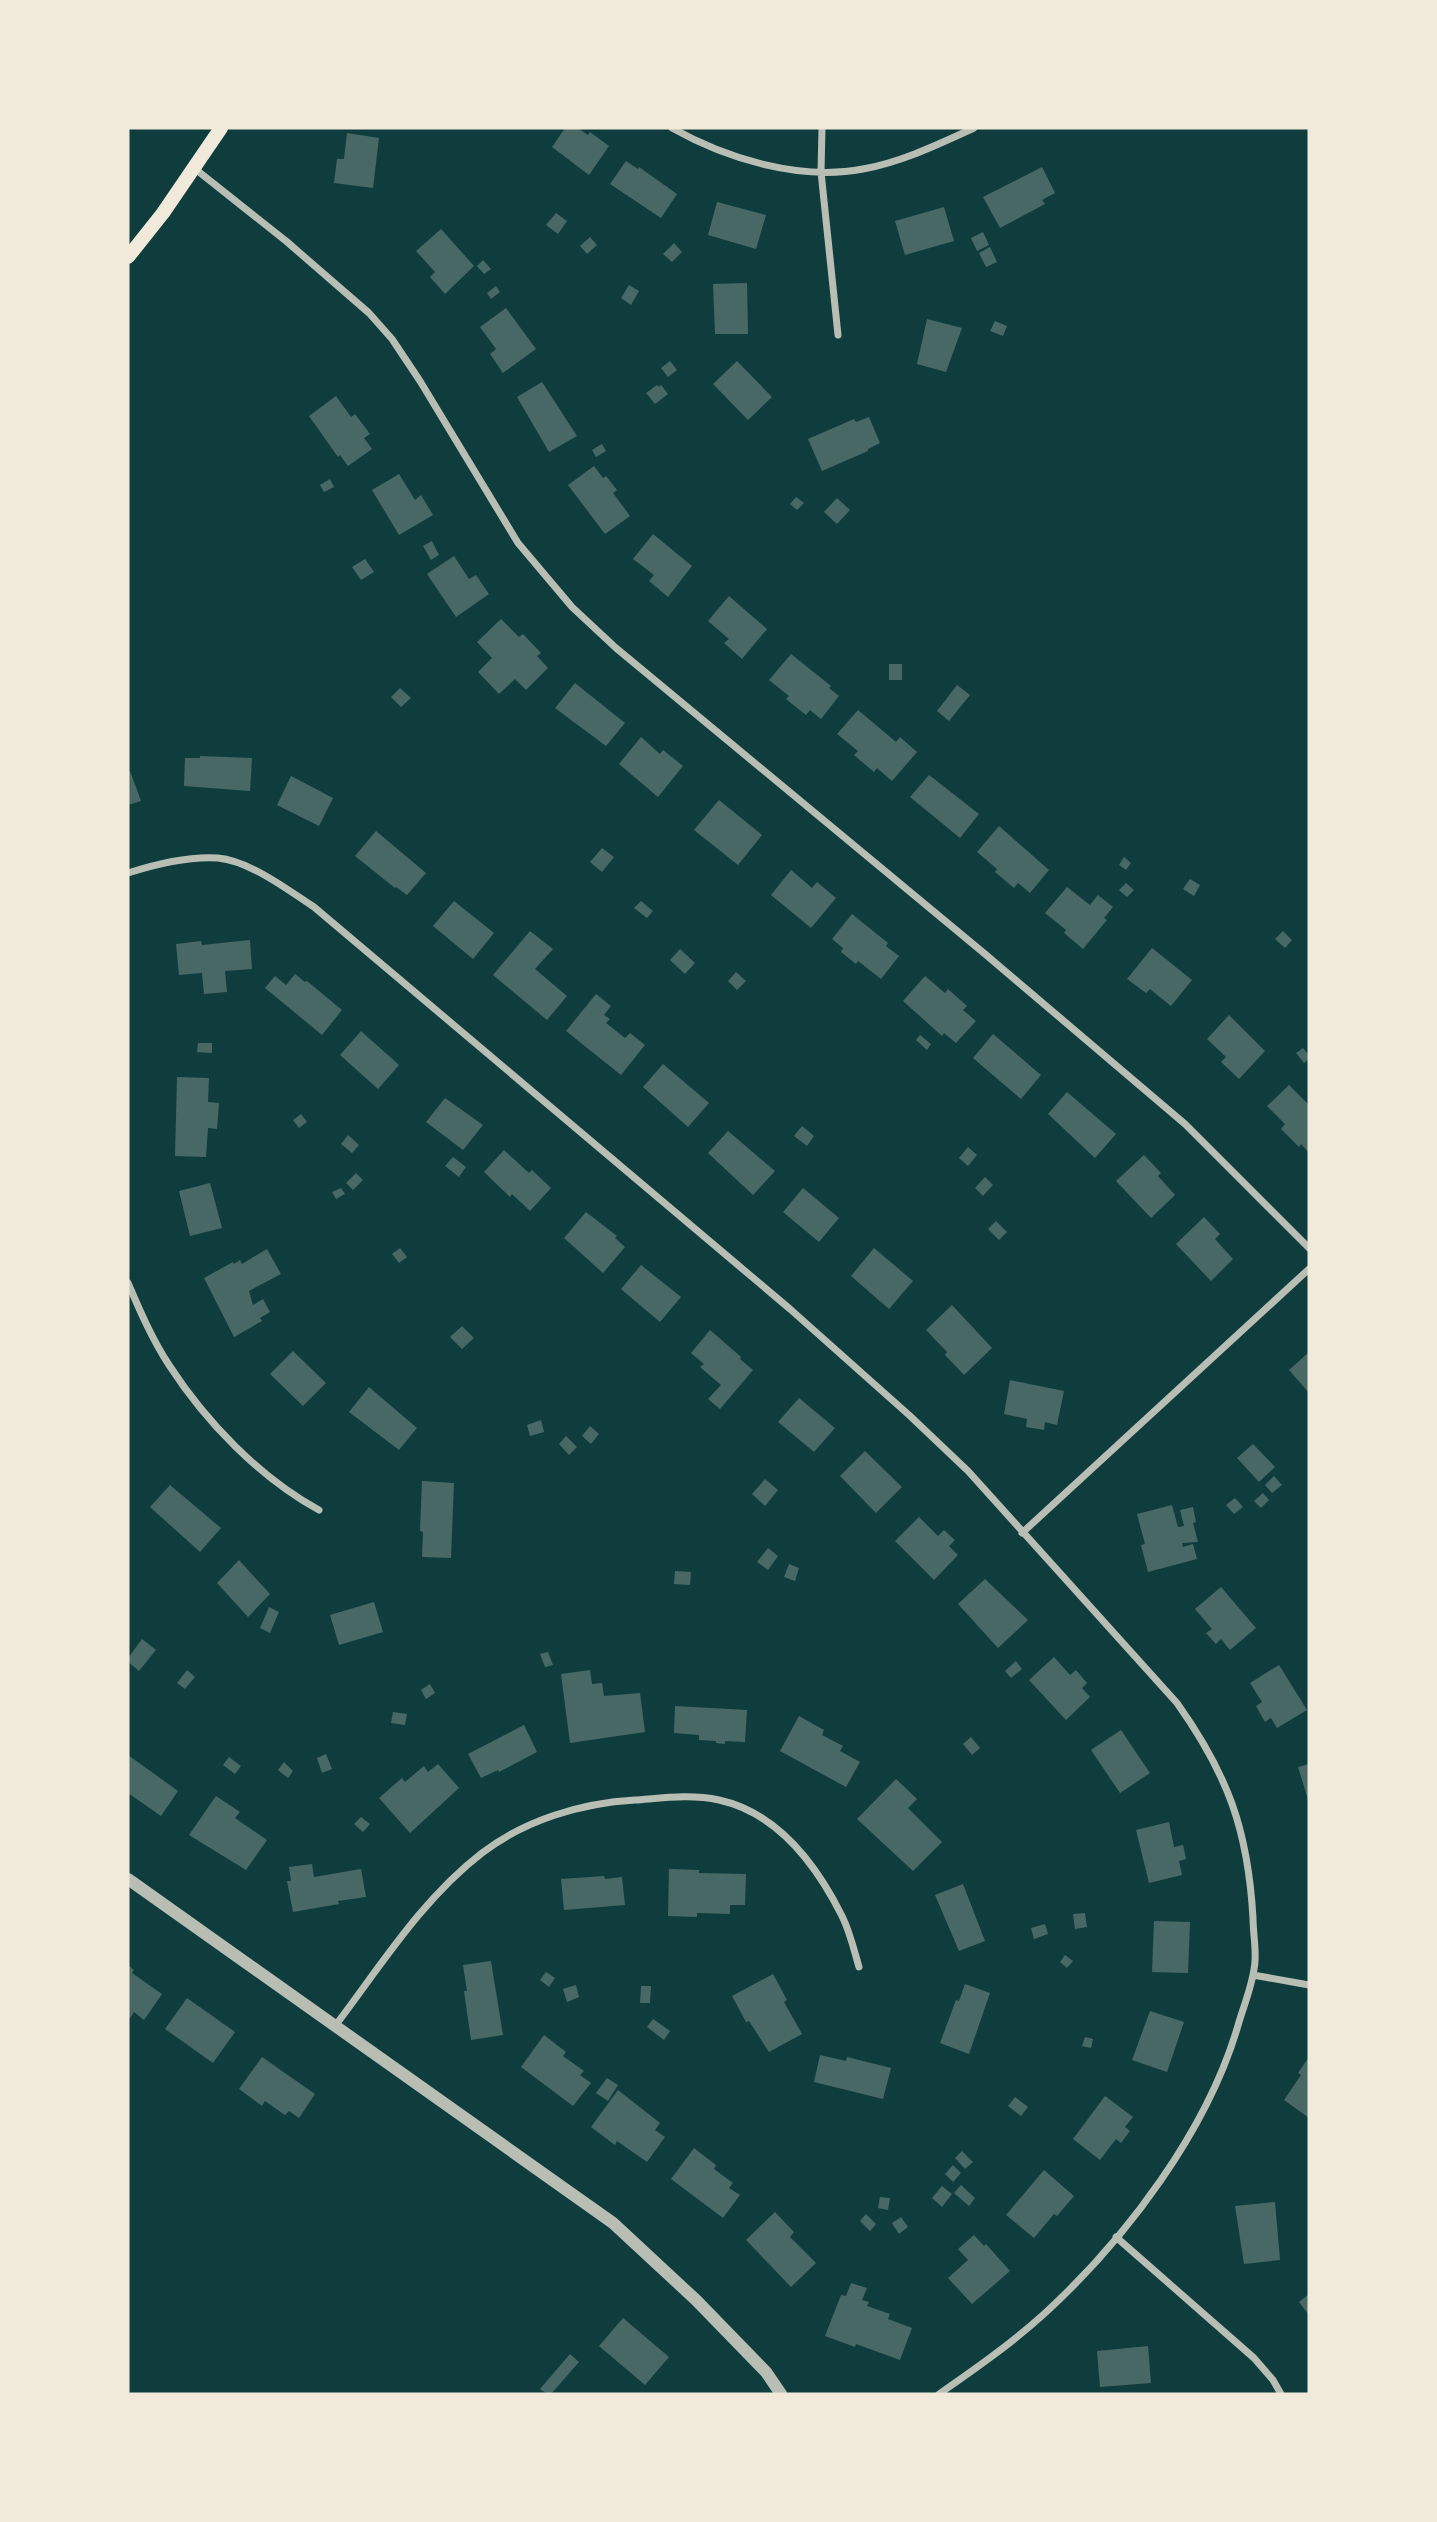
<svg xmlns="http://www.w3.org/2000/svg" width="1437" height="2522" font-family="'Fira Sans Condensed',sans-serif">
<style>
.building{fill:#486865}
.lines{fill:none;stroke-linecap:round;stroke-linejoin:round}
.minor{stroke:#b8beb3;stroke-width:7}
.tertiary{stroke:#b8beb3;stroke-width:12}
.secondary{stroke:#f1e9da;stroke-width:14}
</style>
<rect width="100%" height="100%" fill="#0f3d3e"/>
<path class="building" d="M565 128H578L588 135 590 132 609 146 589 175 552 147Z
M347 133 379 138 373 188 334 183 337 159H344Z
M626 161 638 169 639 167 677 194 661 218 610 184Z
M1042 167 1055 193 1042 200 1045 204 1000 228 983 197Z
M717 202 766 215 756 249 708 235Z
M944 207 954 241 905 255 895 221Z
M556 213 567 221 558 234 546 225Z
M441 229 474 266 445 294 430 277 435 272 416 251Z
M983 232 989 245 977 251 971 238Z
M590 237 597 245 587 254 580 246Z
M674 243 682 252 672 262 663 254Z
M990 247 997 262 986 267 979 253Z
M483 260 491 269 484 274 477 266Z
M747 283 748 334H715L713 284Z
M629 285 639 291 631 305 621 298Z
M496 286 500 292 491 299 487 293Z
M506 308 536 349 503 373 490 354 496 349 480 327Z
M927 319 962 328 946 372 917 364Z
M995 321 1007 326 1003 336 990 331Z
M670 361 677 370 668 377 661 368Z
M737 361 772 397 748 420 713 384Z
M542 382 577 436 549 452 517 397Z
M657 385 659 387 661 385 668 394 655 404 646 393Z
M336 396 351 417 355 414 370 434 364 438 372 449 348 466 340 455 338 457 309 416Z
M869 417 880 443 868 449V451L822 471 808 439 854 419 856 422Z
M602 444 606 451 596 457 592 450Z
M594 466 603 478 606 476 617 490 613 493 630 516 605 534 568 485Z
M399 474 415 500 421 495 433 515 399 535 372 490Z
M330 479 334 487 324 492 320 485Z
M796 497 804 503 797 510 790 504Z
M837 498 850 510 837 524 824 512Z
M653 534 692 566 668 597 649 581 654 575 633 559Z
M432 541 439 555 431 560 423 546Z
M454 556 469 579 476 575 489 594 456 617 427 574Z
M365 559 374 572 361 580 352 567Z
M729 596 767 629 742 659 724 643 729 639 708 621Z
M501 619 519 637 523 634 541 653 537 656 548 668 526 690 515 679 499 694 478 672 492 658 477 642Z
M791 654 831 686 829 688 839 696 821 719 810 710 806 715 786 699 789 696 769 680Z
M889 664H902V680H889Z
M575 683 625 723 606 746 555 708Z
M957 685 970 695 949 721 937 711Z
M400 688 411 698 401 707 391 697Z
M858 710 896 742 900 737 917 752 892 781 877 768 874 772 854 755 858 751 837 734Z
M641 737 660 754 663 750 683 766 658 797 619 764Z
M200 756 252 758 250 791 184 786 185 758H200Z
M128 771H130L141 801 128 805Z
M929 775 979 814 960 838 910 797Z
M291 776 333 798 319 826 277 805Z
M719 800 762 835 738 865 694 830Z
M999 826 1049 870 1030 893 1018 883 1014 888 995 872 997 869 977 852Z
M376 831 426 873 407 895 396 887 395 888 355 856Z
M602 848 614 857 602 872 590 862Z
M1124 857 1131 863 1126 870 1119 865Z
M791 870 812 888 817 882 836 898 811 928 771 895Z
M1190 879 1200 885 1194 896 1183 889Z
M1126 883 1134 890 1127 897 1119 890Z
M1067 887 1090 905 1098 895 1113 907 1104 918 1107 920 1083 949 1064 933 1066 930 1045 913Z
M454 901 494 933 473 959 433 926Z
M641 901 653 911 647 918 634 908Z
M852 914 888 943 886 946 899 956 881 979 858 961 856 964 841 952 843 948 832 939Z
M530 931 553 949 535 969 567 996 547 1020 493 975Z
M1283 931 1292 940 1285 948 1275 939Z
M250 940 252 969 225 971 227 992 204 994 202 973 179 975 176 944 201 941 202 945Z
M1152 948 1192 980 1171 1006 1150 989 1146 993 1127 979Z
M680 949 695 963 685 974 670 960Z
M736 972 746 981 737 990 728 981Z
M295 974 305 982 307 981 342 1010 322 1035 265 988 275 976 286 985Z
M925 976 945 993 948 989 967 1006 963 1010 976 1021 956 1043 944 1033 942 1036 903 1001Z
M596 994 611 1006 604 1015 610 1019 606 1023 625 1038 630 1033 645 1045 621 1075 566 1031Z
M1229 1015 1265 1051 1239 1079 1221 1062 1226 1057 1207 1039Z
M361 1031 399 1065 378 1089 340 1055Z
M993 1034 1041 1075 1021 1099 973 1058Z
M920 1035 931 1044 927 1050 916 1040Z
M198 1043H212V1053L197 1052Z
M1303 1048 1309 1055V1059L1304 1063 1296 1053Z
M663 1064 709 1103 688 1127 643 1087Z
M177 1077 209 1078 208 1102 219 1103 217 1129 208 1128 206 1157 175 1156Z
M1289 1085 1309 1105V1153L1301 1144 1299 1147 1281 1129 1285 1124 1267 1106Z
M1067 1092 1116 1134 1095 1158 1048 1114Z
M445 1098 483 1125 463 1150 426 1122Z
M301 1114 307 1122 299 1128 293 1120Z
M802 1126 814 1136 807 1146 794 1136Z
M728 1131 775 1171 753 1195 708 1153Z
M348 1135 359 1145 352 1153 341 1144Z
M968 1147 977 1155 968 1166 959 1158Z
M504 1150 529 1173 532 1170 551 1188 530 1211 512 1194 510 1197 484 1172Z
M1144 1155 1161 1173 1158 1176 1175 1195 1151 1218 1116 1181Z
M453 1157 466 1167 459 1177 445 1166Z
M356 1173 363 1180 353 1190 346 1183Z
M985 1177 993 1185 983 1196 975 1188Z
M210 1183 222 1228 190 1236 179 1191Z
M341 1188 345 1194 336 1199 332 1192Z
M803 1188 839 1218 819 1242 783 1212Z
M586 1212 617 1236 615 1238 625 1247 603 1273 564 1238Z
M1204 1217 1220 1234 1215 1239 1233 1259 1211 1281 1176 1244Z
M996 1221 1007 1232 999 1240 988 1229Z
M400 1248 407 1257 399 1263 392 1254Z
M874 1248 913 1281 889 1309 851 1276Z
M267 1249 281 1274 249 1291 253 1305 263 1299 270 1312 260 1318 262 1321 234 1337 204 1278 233 1262 234 1264 240 1260 242 1264Z
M641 1265 681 1297 660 1322 621 1289Z
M952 1305 992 1348 964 1375 945 1355 947 1352 926 1330Z
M462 1326 474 1338 462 1349 450 1337Z
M710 1330 741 1357 740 1359 753 1370 720 1409 708 1399 721 1385 700 1367 704 1364 691 1353Z
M293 1351 326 1383 303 1406 270 1374Z
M1309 1352V1393L1289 1370Z
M1010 1380 1064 1391 1057 1425 1045 1422 1044 1430 1026 1427 1027 1419 1004 1414Z
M369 1387 417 1428 399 1450 349 1412Z
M799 1398 835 1428 814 1452 778 1422Z
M541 1420 544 1432 530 1436 527 1425Z
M590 1426 599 1434 591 1444 582 1436Z
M566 1436 577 1447 569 1455 559 1444Z
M1253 1444 1275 1467 1259 1482 1237 1458Z
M865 1451 902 1487 876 1513 840 1476Z
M1274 1476 1282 1485 1272 1493 1265 1485Z
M765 1479 778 1490 765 1506 752 1494Z
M422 1481 454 1483 451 1558 422 1557 423 1532 420 1531Z
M170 1485 221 1528 200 1552 150 1507Z
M1263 1493 1269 1500 1261 1508 1254 1501Z
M1235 1498 1243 1507 1234 1514 1226 1505Z
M1172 1505 1178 1527 1184 1526 1180 1510 1193 1507 1196 1522 1193 1523 1198 1542 1182 1543 1183 1547 1193 1544 1197 1559 1148 1572 1141 1545 1145 1544 1137 1514Z
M919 1517 938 1536 944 1530 955 1540 949 1546 958 1555 934 1580 895 1541Z
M768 1548 778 1556 768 1570 757 1562Z
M239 1560 270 1594 248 1617 217 1583Z
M789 1564 799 1568 795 1581 784 1577Z
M675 1571 691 1572 690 1585 674 1584Z
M985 1579 1028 1620 998 1648 958 1604Z
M1221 1587 1256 1628 1230 1650 1221 1639 1216 1644 1206 1633 1212 1629 1195 1609Z
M374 1602 383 1632 339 1645 330 1615Z
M269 1607 279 1612 270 1633 260 1628Z
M142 1639 156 1650 139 1671 128 1662V1658Z
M548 1652 553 1665 545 1667 540 1654Z
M1054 1657 1070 1675 1076 1670 1087 1683 1082 1688 1090 1697 1066 1720 1029 1680Z
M1016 1661 1022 1669 1011 1678 1005 1671Z
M1279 1665 1307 1710 1277 1728 1271 1718 1265 1722 1256 1706 1262 1702 1250 1683Z
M187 1670 195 1677 185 1689 177 1683Z
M590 1670 592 1684 602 1683 604 1696 640 1693 645 1732 570 1743 561 1674Z
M430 1684 435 1693 426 1699 421 1690Z
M675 1706 747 1710 745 1742 725 1741V1744L716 1743V1741L699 1740V1735L674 1733Z
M393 1712 407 1714 405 1725 391 1723Z
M799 1716 824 1730 822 1735 843 1746 840 1751 860 1762 846 1787 780 1751Z
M524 1725 537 1752 499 1772 498 1770 481 1778 468 1754Z
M1121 1730 1150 1773 1120 1793 1091 1750Z
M971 1737 980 1748 972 1755 963 1744Z
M326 1754 332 1769 322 1773 317 1758Z
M128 1755 178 1791 161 1816 128 1793Z
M229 1757 241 1766 235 1774 223 1765Z
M284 1762 293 1771 288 1778 278 1770Z
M438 1764 459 1788 410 1833 379 1798 402 1778 405 1782 424 1766 428 1772Z
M1309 1764V1803L1298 1767Z
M896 1779 917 1799 908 1808 942 1842 913 1871 857 1819Z
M216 1796 240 1812 235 1818 267 1840 246 1870 189 1835Z
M361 1817 370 1824 363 1832 354 1824Z
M1169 1822 1174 1847 1183 1845 1186 1859 1179 1861 1182 1875 1149 1883 1136 1830Z
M312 1864 314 1877 361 1869 366 1897 338 1901 339 1904 293 1912 287 1881H291L289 1867Z
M669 1869 699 1870V1873L746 1874 745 1905H730V1914L697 1913V1917L668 1916Z
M604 1876 605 1879 622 1877 625 1905 564 1910 561 1879Z
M963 1884 985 1941 959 1951 935 1895Z
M1085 1913 1087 1927 1075 1929 1073 1914Z
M1154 1921 1190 1922 1188 1973 1152 1972Z
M1045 1924 1048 1934 1034 1939 1031 1928Z
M1065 1955 1073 1961 1067 1968 1060 1962Z
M491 1961 503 2035 471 2040 464 1991H467L463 1965Z
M128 1965 134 1970 132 1973 162 1994 144 2020 134 2012 128 2021Z
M546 1972 555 1978 549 1987 540 1980Z
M773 1974 787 2000 784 2002 802 2034 769 2052 749 2021 746 2022 732 1996Z
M965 1984 990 1993 969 2054 940 2043 956 2000 959 2001Z
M576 1985 579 1997 567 2002 563 1989Z
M641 1986H651L650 2003H640Z
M187 1998 235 2032 213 2063 165 2029Z
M1150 2011 1184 2022 1167 2072 1132 2060Z
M653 2019 670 2031 664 2040 647 2027Z
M544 2035 566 2052 563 2056 584 2071 580 2075 591 2083 573 2106 521 2067Z
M1085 2037 1093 2039 1091 2048 1082 2046Z
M820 2055 846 2061 847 2057 891 2068 883 2099 814 2082Z
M262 2057 315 2094 299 2118 289 2111 285 2115 265 2101 262 2106 239 2089Z
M1309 2057V2118L1284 2100 1301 2075 1298 2073Z
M607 2078 618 2085 608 2101 596 2093Z
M618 2090 660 2123 655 2130 665 2137 647 2162 617 2141 615 2145 591 2127Z
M1105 2096 1133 2117 1125 2127 1130 2131 1121 2143 1116 2139 1100 2160 1073 2139Z
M1015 2097 1028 2107 1021 2116 1008 2106Z
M694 2148 716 2165 714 2169 733 2183 729 2188 740 2195 723 2218 671 2179Z
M962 2151 973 2162 965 2169 955 2158Z
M953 2165 961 2173 953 2182 945 2174Z
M1044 2170 1074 2196 1057 2216 1054 2214 1034 2238 1006 2215Z
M961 2185 975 2198 969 2206 954 2193Z
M942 2186 952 2194 942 2207 932 2198Z
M880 2197 890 2198 888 2210 878 2208Z
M1275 2202 1280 2260 1244 2264 1235 2206Z
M775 2212 794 2232 790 2237 816 2263 791 2287 746 2240Z
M866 2214 876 2224 870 2231 860 2221Z
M901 2217 908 2227 899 2234 892 2223Z
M974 2235 984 2246 986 2244 1010 2271 972 2304 948 2278 968 2260 958 2249Z
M851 2283 867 2288 862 2300 869 2302 867 2306 890 2314 888 2319 912 2328 900 2360 856 2344 855 2347 825 2336 841 2295 846 2296Z
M1309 2294V2315L1299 2302Z
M623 2318 669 2357 645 2385 599 2346Z
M1148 2346 1151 2383 1100 2387 1097 2351Z
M570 2354 579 2362 551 2394H547L540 2389Z"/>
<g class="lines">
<path class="minor" d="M672 128C727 159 800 181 863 169 902 162 939 144 974 128
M822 128 821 172 838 335
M194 168 286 241 369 313 392 339 420 381 518 543 572 607 616 648 985 954 1185 1124 1309 1248
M128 873C156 864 188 856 218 858 250 861 288 890 314 907L790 1309 909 1415 968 1471 1177 1703C1228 1775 1248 1830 1253 1918 1253 1932 1256 1947 1255 1961 1254 1981 1245 2002 1239 2022 1209 2129 1126 2239 1044 2314 1012 2343 975 2369 939 2394
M128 1283C140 1311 152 1339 169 1365 206 1422 259 1477 319 1510
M1022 1533 1309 1269
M1253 1975 1309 1985
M335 2026C380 1967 422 1899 482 1853 525 1820 581 1803 635 1800 663 1798 691 1794 719 1800 778 1813 817 1866 842 1916 850 1932 854 1950 859 1967
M1116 2237 1254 2358 1273 2380 1281 2394"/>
<path class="tertiary" d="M128 1879 613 2223 696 2300 766 2372 781 2394"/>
<path class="secondary" d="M128 257 163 213 221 128"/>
</g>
<rect width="1437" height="2522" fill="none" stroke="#f1e9da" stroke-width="259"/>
</svg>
